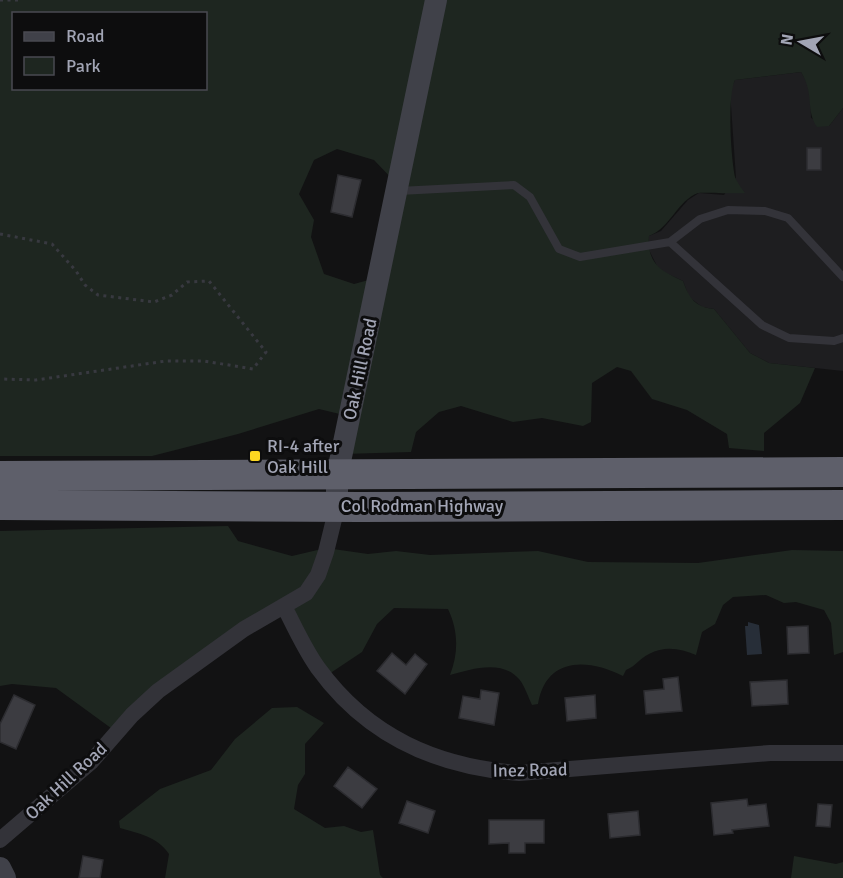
<svg xmlns="http://www.w3.org/2000/svg" width="843" height="878" font-family="Signika,sans-serif">
<style>
.built{fill:#1e1e20}
.green{fill:#1e2620;fill-rule:evenodd}
.water{fill:#272e38}
.building{fill:#3c3c41;stroke:#2c2c30;stroke-width:1.5}
.lines{fill:none;stroke-linecap:round;stroke-linejoin:round}
.path{stroke:#383940;stroke-width:3;stroke-dasharray:3 4.5;stroke-linecap:butt}
.lane{stroke:#333339;stroke-width:8}
.street{stroke:#333339;stroke-width:16}
.secondary{stroke:#404149;stroke-width:22}
.highway{stroke:#5e5f6a;stroke-width:30}
.poi-dot{fill:#fcd721;stroke:#0d0d0e;stroke-width:2}
.labels{text-anchor:middle;dominant-baseline:central;stroke-width:6;stroke-linejoin:round;paint-order:stroke}
.street-label{font-size:18px;fill:#a2a5b5;stroke:#0d0d0e}
.poi-label{font-size:18px;fill:#a2a5b5;stroke:#0d0d0e;text-anchor:start}
</style>
<rect width="100%" height="100%" fill="#121213"/>
<path class="built" d="M801 72 810 87 811 118 829 126 843 108V371L769 363 750 353 714 309 702 307 689 297 683 281 659 270 648 248 649 236 661 231 688 200 699 193 724 195 736 178 730 91 735 80Z"/>
<path class="green" d="M0 0H843V108L829 126 817 127C805 109 815 95 801 72L735 80C727 97 731 157 735 177 737 182 741 188 745 193 734 194 702 192 698 193 678 200 670 228 649 236 647 264 661 271 683 281 689 298 695 307 714 309L750 353 769 363 815 368 800 403 764 433V451L729 448 727 434 687 410 652 399 631 371 617 367 592 383 591 422 583 426 542 418 513 422 461 406 439 412 416 432 411 452 343 454 348 416 319 409 238 434 152 456H0ZM14 14H206V88H14ZM337 149 374 160 397 184 376 278 354 284 324 274 311 237 314 220 299 194 314 160Z
M228 526 238 541 292 556 326 548 368 554 396 551 430 555 538 551 588 562 698 563 792 550 843 551V652L834 655 831 623 824 610 796 602 784 603 766 595 733 597 723 605 715 624 702 632 696 655C681 649 666 645 649 654 640 658 636 666 626 670L623 676C587 658 546 657 538 704L532 705C528 697 525 686 519 679 502 659 471 669 450 675 459 652 458 630 448 609L394 608 377 624 362 652 326 676 279 610 115 731 56 688 12 684 0 686V531Z
M297 707 324 723 305 744V774L298 785 294 809 325 828 344 826 361 832 373 830 380 875 383 878H165L169 854C157 836 139 834 120 828L119 821 160 789 211 770 235 739 272 708Z
M794 856 836 864 843 862V878H791Z"/>
<path class="water" d="M748 622 759 625 762 654 747 655 745 626H748Z"/>
<path class="building" d="M807 148H821V170H807Z
M338 175 361 180 352 217 331 212Z
M808 626 809 653 788 654 787 627Z
M392 653 406 665 415 654 427 664 405 694 377 671Z
M678 677 682 711 646 714 644 691 664 689 663 679Z
M787 680 788 704 752 706 750 682Z
M481 690 499 693 494 725 459 718 463 696 480 699Z
M14 695 35 705 16 749 0 742V724Z
M595 695 596 718 567 721 565 698Z
M348 767 377 789 362 808 334 786Z
M747 799 748 806 766 804 769 826 732 830 733 833 714 835 711 803Z
M407 801 435 811 428 833 399 823Z
M818 804 832 805 830 827 816 826Z
M638 811 640 835 610 838 608 814Z
M489 820H544V843H525V853H509V843L489 844Z
M83 856 103 860 100 878H79Z"/>
<g class="lines">
<path class="path" d="M0 0H18
M0 234 52 244 76 271 85 285 98 295 154 302 172 295 187 282 209 281 266 352 253 369 204 361H166L36 380 0 379"/>
<path class="lane" d="M399 191 514 185 530 197 559 249 580 257 670 242 700 219 728 210 765 211 788 218 843 277
M670 242 762 325 789 338 834 341 843 338"/>
<path class="street" d="M285 608C295 628 305 650 318 668 368 737 437 767 519 773L770 753H843
M0 840 91 762 132 715 158 691 244 629 306 593 318 575 326 552 337 507"/>
<path class="secondary" d="M337 507V476L436 0
M0 868 5 878"/>
<path class="highway" d="M0 476 843 472
M0 505 360 507 843 505"/>
</g>
<rect class="poi-dot" x="249" y="450" width="12" height="12" rx="3"/>
<g class="labels">
<g class="street-label">
<text transform="translate(360 369) rotate(-78)">Oak Hill Road</text>
<text x="422" y="506">Col Rodman Highway</text>
<text transform="translate(530 770) rotate(-1)">Inez Road</text>
<text transform="translate(66 781) rotate(-43)">Oak Hill Road</text>
</g>
<g class="poi-label">
<text x="267" y="446">RI-4 after<tspan x="267" dy="21">Oak Hill</tspan></text>
</g>
</g>
<rect x="12" y="12" width="195" height="78" fill="#0d0d0e" stroke="#494a51" stroke-width="1.5"/>
<rect x="24" y="32" width="30" height="9" fill="#404149" stroke="#494a51" stroke-width="1.5"/>
<text x="66" y="42" font-size="18" fill="#a2a5b5">Road</text>
<rect x="24" y="57" width="30" height="18" fill="#1e2620" stroke="#494a51" stroke-width="1.5"/>
<text x="66" y="72" font-size="18" fill="#a2a5b5">Park</text>
<g transform="translate(801 42) rotate(280)" stroke="#0d0d0e" stroke-width="4.5" paint-order="stroke">
<path d="M0-4.5L10 22L0 15L-10 22Z" fill="#a2a5b5"/>
<text y="-9" font-size="16" font-weight="bold" text-anchor="middle" fill="#a2a5b5">N</text>
</g>
</svg>
